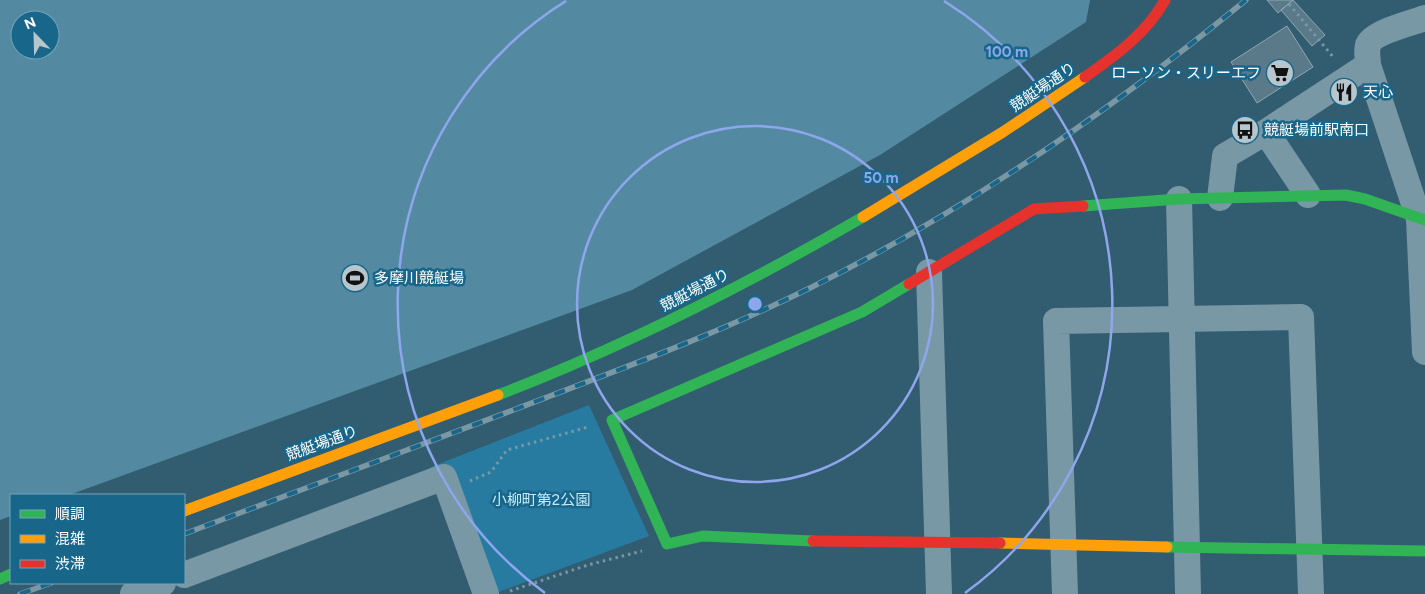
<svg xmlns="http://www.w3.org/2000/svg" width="1425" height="594" font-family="Figtree,'Noto Sans JP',sans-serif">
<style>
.green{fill:#287ba0}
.water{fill:#538aa2;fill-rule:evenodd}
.building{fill:#5a7a89;stroke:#8da7b3}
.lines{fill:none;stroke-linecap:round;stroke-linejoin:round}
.path{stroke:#7998a5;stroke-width:3;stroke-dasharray:2.5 4;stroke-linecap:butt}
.street{stroke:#7998a5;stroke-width:26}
.fast{stroke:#30b455;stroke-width:11}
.slow{stroke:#ff9f0a;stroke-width:11}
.jam{stroke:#e5322d;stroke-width:11}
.rail-casing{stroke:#7a98a4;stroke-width:5.5}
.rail{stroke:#18668a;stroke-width:4;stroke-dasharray:11;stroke-linecap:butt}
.ring{fill:none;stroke:#8ea6ec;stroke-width:2.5}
.labels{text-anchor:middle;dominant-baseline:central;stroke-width:5;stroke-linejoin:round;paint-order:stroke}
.poi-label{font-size:15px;fill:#fff;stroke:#18668a;text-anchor:start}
.street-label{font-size:15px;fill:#fff;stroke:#18668a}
.park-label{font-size:15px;fill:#c7ebfa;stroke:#18668a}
.centre{fill:#8ea6ec;stroke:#18668a;stroke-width:2.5}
.ring-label{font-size:15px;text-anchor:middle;font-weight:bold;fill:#8ea6ec;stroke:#18668a;stroke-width:5;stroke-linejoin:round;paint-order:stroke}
</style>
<rect width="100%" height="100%" fill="#325c70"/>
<path class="green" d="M589 405 649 536 493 594H484L431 467Z"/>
<path class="water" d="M0 0H1090L1086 22 880 155 632 290 69 495H11V516L0 520ZM20 20H50V50H20Z"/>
<path class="building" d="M1267 0H1293L1278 13Z
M1293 0 1325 35 1312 46 1281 10Z
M1287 26 1313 67 1257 103 1231 62Z"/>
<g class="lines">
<path class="path" d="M1289 4 1334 58
M470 481 491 472 507 450 588 427
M510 591 588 565 642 551"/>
<path class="street" d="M1425 18C1412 23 1373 32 1368 45 1366 52 1368 59 1368 65L1419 219 1425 352
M1266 132 1308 195
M1220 198 1225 156 1266 132 1368 65
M1179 199 1188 594
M929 272 939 594
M184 575 444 477 486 594
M133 594 163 583
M1065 594 1056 321 1301 317 1311 594"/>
<path class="fast" d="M1083 206 1179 199 1346 195 1365 199 1425 220
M498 395C625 346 746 285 863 217
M813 541 703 536 667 544 612 420 862 312 909 284
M1167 547 1425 551
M0 579 11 574"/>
<path class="slow" d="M863 217 1003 132 1085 77
M184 511 498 395
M1000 543 1167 547"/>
<path class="jam" d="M1085 77C1116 55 1146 34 1165 0
M909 284 1034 209 1083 206
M813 541 1000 543"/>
<g class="rail-casing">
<path id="rail" d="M184 534C295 492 405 451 516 409 615 371 715 335 810 288 967 210 1110 111 1246 0
M20 594 51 583"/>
</g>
<use href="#rail" class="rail"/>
</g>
<g class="ring">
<circle cx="755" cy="304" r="178"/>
<path d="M545 593A357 357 0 0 1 566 1M944 1A357 357 0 0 1 965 593"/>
</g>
<defs>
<g id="supermarket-disc" transform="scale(1.4375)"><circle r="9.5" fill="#b7c6cd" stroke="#18668a"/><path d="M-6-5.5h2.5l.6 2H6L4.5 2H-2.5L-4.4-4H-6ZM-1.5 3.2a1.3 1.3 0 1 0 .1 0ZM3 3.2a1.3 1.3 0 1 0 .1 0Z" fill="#111"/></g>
<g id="restaurant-disc" transform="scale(1.4375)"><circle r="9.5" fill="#b7c6cd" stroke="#18668a"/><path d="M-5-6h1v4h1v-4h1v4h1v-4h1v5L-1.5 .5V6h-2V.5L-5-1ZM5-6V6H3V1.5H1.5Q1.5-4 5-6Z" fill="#111"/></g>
<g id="bus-disc" transform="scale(1.4375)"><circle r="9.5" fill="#b7c6cd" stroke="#18668a"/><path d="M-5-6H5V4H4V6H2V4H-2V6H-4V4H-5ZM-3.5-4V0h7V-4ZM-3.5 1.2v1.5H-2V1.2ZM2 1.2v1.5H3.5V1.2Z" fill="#111"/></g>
<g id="stadium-disc" transform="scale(1.4375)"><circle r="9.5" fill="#b7c6cd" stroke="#18668a"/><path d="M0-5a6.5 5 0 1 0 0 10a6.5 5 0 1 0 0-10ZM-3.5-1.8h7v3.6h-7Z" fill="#111"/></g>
</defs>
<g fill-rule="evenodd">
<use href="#supermarket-disc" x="1280" y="73"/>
<use href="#restaurant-disc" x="1344" y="92"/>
<use href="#bus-disc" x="1245" y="130"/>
<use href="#stadium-disc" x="355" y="278"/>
</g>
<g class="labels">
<g class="poi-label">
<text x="1261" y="73" text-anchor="end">ローソン・スリーエフ</text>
<text x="1363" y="92">天心</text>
<text x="1264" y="130">競艇場前駅南口</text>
<text x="374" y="278">多摩川競艇場</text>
</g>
<g class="street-label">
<text transform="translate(1043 87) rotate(-34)">競艇場通り</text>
<text transform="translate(695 290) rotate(-27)">競艇場通り</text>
<text transform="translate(322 443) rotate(-20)">競艇場通り</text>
</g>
<g class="park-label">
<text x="541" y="500">小柳町第2公園</text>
</g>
</g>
<circle cx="755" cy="304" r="8" class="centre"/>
<g class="ring-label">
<text x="1007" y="57">100 m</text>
<text x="881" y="183">50 m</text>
</g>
<rect x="10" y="494" width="175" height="90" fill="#18668a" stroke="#74a3b9"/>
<rect x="20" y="510" width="25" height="8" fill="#30b455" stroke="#74a3b9"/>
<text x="55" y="519" font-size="15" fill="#ffffff">順調</text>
<rect x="20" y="535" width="25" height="8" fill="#ff9f0a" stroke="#74a3b9"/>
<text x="55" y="544" font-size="15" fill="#ffffff">混雑</text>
<rect x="20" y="560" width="25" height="8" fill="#e5322d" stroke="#74a3b9"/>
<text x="55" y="569" font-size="15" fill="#ffffff">渋滞</text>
<g transform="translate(35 35) rotate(337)"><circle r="24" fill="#18668a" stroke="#74a3b9"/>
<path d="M0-4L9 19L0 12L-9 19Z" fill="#b7c6cd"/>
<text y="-8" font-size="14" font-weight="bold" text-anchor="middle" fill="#ffffff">N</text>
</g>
</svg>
